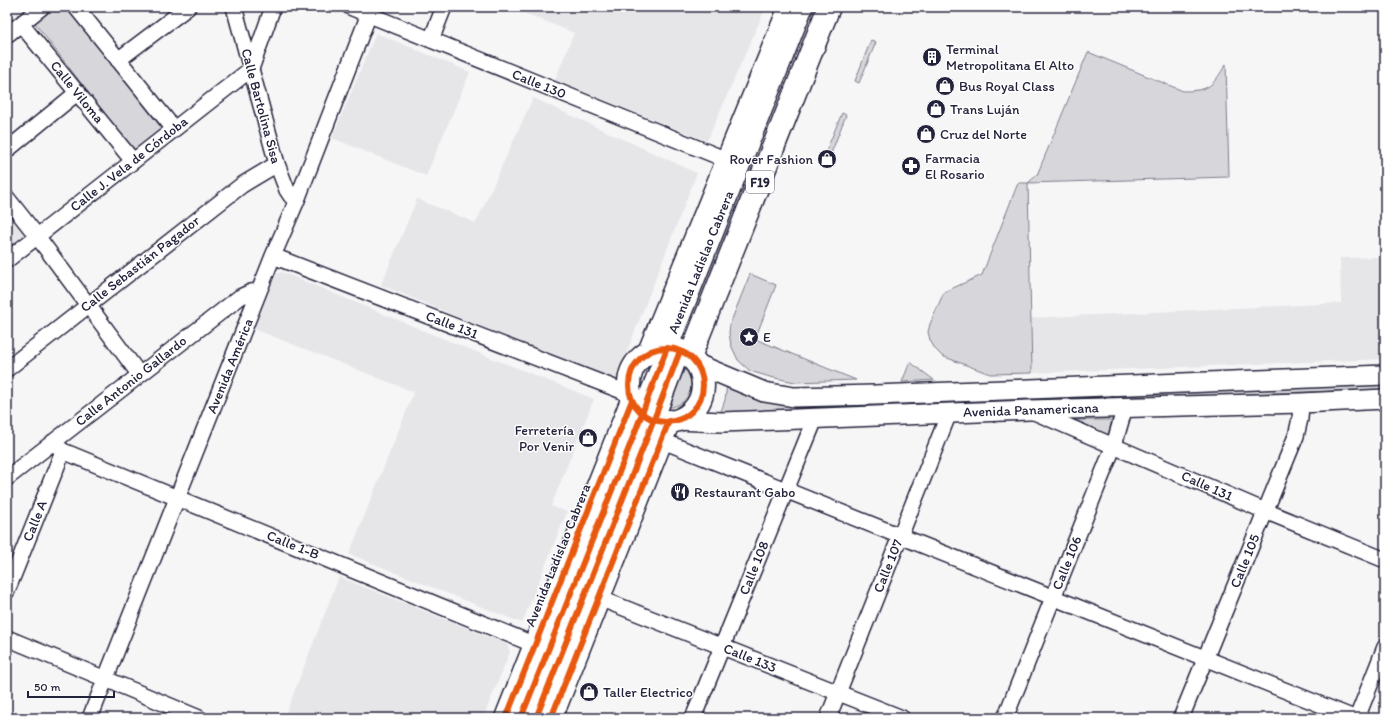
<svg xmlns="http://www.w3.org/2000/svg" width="1392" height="725" font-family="Itim,sans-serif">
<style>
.built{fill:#e6e6e9}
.green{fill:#d7d7db;stroke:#7c7c8b}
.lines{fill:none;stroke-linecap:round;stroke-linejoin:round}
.minor-casing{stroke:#22223b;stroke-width:18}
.major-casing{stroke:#22223b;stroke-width:22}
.highway-casing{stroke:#22223b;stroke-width:25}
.minor{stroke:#fff;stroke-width:15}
.major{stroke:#fff;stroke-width:19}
.highway{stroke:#fff;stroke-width:22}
.cycleway-casing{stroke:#fff;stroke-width:8}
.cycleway{stroke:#e8590c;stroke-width:6}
.labels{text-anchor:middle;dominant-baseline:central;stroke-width:3;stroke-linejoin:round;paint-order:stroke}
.shield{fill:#fff;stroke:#646476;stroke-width:1}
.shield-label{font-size:13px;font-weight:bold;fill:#22223b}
.poi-label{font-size:14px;fill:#22223b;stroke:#fff;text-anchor:start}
.street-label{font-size:14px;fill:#22223b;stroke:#fff}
</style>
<rect width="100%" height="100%" fill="#f6f6f7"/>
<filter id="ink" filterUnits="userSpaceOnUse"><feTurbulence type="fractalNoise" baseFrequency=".025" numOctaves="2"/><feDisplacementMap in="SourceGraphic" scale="8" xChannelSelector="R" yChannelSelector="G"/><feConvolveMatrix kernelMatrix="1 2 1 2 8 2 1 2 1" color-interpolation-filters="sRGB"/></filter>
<g filter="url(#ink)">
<path class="built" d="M510 7H766L707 141 555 80 574 33Z
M376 33 470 72 426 176 332 138Z
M533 98 697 173 615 382 381 285 417 199 476 223Z
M7 203 30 232 7 256Z
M1385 257V359L1032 373 1031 318 1341 303 1340 258Z
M282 272 444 339 594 399 551 506 567 512 522 623 349 554 414 392 254 329 276 274Z
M339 577 507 644 510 652 483 718H284Z"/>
<path class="green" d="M54 7H68L166 134 137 156 34 22Z
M871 40 876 42 859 83 855 81Z
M1088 52 1183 91C1209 91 1213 86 1226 64L1229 177 1028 183 1032 373 990 374 942 356 935 349 930 340 928 332 930 324 944 292 982 275 1018 183H1028L1037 175Z
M842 113 846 115 830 156 825 154Z
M750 274 776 285 755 339 856 380 795 382 770 377 750 371 738 360 731 345 729 333 730 324Z
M910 362 934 380 902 382Z
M680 364C701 382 690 408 663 408Z
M1385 382V389L720 414 725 400 727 385 750 395Z
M1076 420H1112L1108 435Z"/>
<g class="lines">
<g class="minor-casing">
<path id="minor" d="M76 7 174 129
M234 7 277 164 287 190 291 196 297 200
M350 7 727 160
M21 24 133 161
M7 35 42 7
M431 40 444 7
M118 60 188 7
M7 150 78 92
M7 198 37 236 139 374
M273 256 630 394
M7 260 251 69 273 7
M7 369 242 185 277 164
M1032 411 1265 511 1385 560
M653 437 1354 718
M53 442 63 451 535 645
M7 478 240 297 251 292 259 291
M7 591 63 451
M599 598 902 718
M7 638 199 718
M90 718 273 256 297 200 369 14
M693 718 815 419
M828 718 949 413
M1005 718 1114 445 1125 407
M1181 718 1296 436 1300 419 1301 403
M1357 718 1385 647"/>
</g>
<g class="major-casing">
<path id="major" d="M697 364 764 392 794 397 875 395 1385 375
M677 420 722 422 1029 410 1301 403 1385 399
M521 718 803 7
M536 718 648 435 678 356"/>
</g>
<g class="highway-casing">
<path id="highway" d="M629 385a37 37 0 1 1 74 0a37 37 0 1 1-74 0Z
M649 352 790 7
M690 357 829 7
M506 718 632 400
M551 718 669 421"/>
</g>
<use href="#minor" class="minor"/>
<use href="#major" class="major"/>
<use href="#highway" class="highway"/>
<g class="cycleway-casing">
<path id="cycleway" d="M629 385a37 37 0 1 1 74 0a37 37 0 1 1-74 0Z
M506 718 632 400
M521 718 630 445 667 348
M536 718 648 435 680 351
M551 718 669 421"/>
</g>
<use href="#cycleway" class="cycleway"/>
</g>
</g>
<defs>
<g id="building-disc" transform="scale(1)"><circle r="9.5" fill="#22223b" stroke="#fff"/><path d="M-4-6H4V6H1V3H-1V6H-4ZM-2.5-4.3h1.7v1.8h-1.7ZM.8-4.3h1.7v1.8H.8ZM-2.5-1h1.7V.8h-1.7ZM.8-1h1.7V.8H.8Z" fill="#fff"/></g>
<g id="shop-disc" transform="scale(1)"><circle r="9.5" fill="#22223b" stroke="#fff"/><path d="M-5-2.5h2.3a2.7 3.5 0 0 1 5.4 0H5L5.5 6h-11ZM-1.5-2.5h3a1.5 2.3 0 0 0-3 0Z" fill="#fff"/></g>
<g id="pharmacy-disc" transform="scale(1)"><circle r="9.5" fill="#22223b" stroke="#fff"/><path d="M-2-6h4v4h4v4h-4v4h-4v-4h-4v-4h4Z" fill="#fff"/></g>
<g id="sight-disc" transform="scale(1)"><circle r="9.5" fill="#22223b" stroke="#fff"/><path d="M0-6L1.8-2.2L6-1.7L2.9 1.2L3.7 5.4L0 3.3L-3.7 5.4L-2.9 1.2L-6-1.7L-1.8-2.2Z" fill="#fff"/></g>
<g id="restaurant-disc" transform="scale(1)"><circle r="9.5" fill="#22223b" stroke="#fff"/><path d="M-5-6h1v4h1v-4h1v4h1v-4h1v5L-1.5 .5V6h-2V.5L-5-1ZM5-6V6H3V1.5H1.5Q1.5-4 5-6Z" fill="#fff"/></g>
</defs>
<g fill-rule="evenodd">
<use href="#building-disc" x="932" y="57"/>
<use href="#shop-disc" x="945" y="86"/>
<use href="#shop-disc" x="936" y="109"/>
<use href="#shop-disc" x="926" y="134"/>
<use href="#shop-disc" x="827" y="159"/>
<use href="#pharmacy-disc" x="911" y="166"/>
<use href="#sight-disc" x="749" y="337"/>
<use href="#shop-disc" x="588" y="438"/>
<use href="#restaurant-disc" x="680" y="492"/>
<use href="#shop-disc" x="589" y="692"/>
</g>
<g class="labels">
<rect class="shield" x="746" y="171" width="28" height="22" rx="3"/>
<g class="shield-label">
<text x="760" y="182">F19</text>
</g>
<g class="poi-label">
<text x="946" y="49">Terminal<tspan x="946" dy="16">Metropolitana El Alto</tspan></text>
<text x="959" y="86">Bus Royal Class</text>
<text x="950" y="109">Trans Luján</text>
<text x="940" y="134">Cruz del Norte</text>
<text x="925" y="158">Farmacia<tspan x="925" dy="16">El Rosario</tspan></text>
<text x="813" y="159" text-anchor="end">Rover Fashion</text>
<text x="763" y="337">E</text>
<text x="574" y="430" text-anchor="end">Ferretería<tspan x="574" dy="16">Por Venir</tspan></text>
<text x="694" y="492">Restaurant Gabo</text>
<text x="603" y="692">Taller Electrico</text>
</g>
<g class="street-label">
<text transform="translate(539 84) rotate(22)">Calle 130</text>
<text transform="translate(77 92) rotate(51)">Calle Viloma</text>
<text transform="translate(261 106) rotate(75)">Calle Bartolina Sisa</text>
<text transform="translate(129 164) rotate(-38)">Calle J. Vela de Córdoba</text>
<text transform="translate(701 262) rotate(-68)">Avenida Ladislao Cabrera</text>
<text transform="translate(140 264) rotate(-38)">Calle Sebastián Pagador</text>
<text transform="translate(452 325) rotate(21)">Calle 131</text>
<text transform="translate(230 366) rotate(-68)">Avenida América</text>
<text transform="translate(131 381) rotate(-38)">Calle Antonio Gallardo</text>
<text transform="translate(1031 410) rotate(-2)">Avenida Panamericana</text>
<text transform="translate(1207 486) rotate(24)">Calle 131</text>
<text transform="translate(35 521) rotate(-68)">Calle A</text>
<text transform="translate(293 545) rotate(22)">Calle 1-B</text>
<text transform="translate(558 555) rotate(-68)">Avenida Ladislao Cabrera</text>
<text transform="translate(1245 561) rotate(-68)">Calle 105</text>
<text transform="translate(1067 563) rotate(-68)">Calle 106</text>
<text transform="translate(888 566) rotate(-68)">Calle 107</text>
<text transform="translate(754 568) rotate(-68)">Calle 108</text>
<text transform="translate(750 658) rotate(22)">Calle 133</text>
</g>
</g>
<rect width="1392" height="725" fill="none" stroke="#fff" stroke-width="24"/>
<rect x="12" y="12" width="1368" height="701" fill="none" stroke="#22223b" stroke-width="1.5" filter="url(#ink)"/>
<path d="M28 691v6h86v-6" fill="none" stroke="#22223b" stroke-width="2"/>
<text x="34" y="691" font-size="12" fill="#22223b" stroke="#ffffff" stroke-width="3" paint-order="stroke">50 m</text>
</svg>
